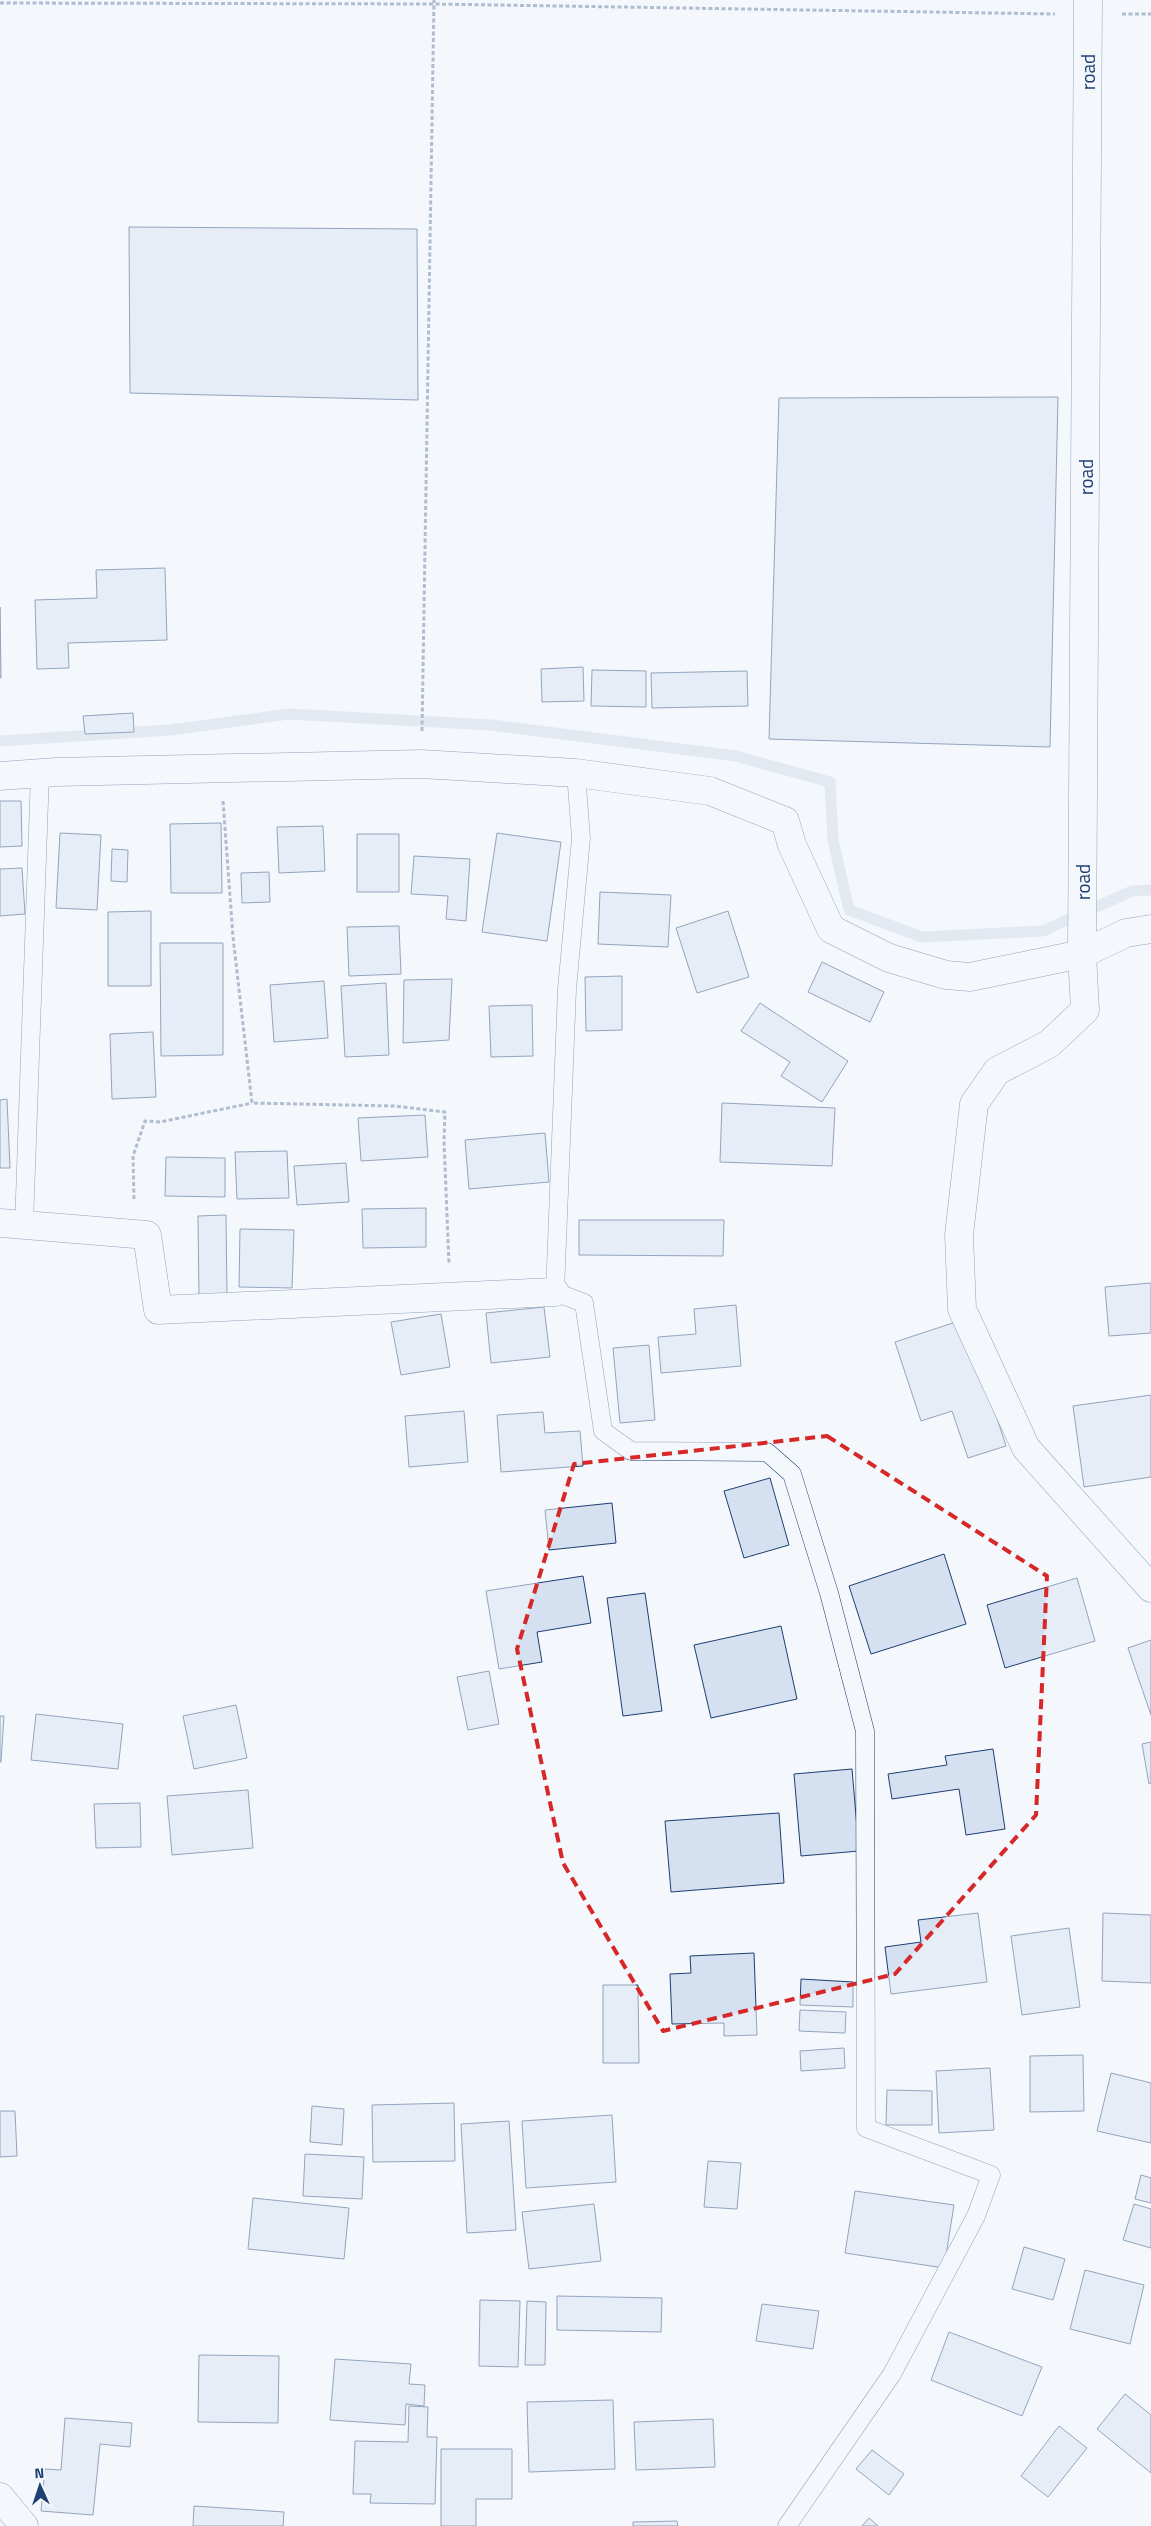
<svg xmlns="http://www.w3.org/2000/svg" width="1151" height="2526" font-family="'Titillium Web',sans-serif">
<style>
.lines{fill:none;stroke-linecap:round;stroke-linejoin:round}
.stream{stroke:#cfd7e4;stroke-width:11}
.building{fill:#d5e0f0;stroke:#1d3f73}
.service-casing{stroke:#1d3f73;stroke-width:19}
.minor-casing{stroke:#1d3f73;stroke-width:29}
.tertiary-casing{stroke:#1d3f73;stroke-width:29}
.secondary-casing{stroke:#1d3f73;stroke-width:29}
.path{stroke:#5e769c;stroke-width:3;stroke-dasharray:4 2.5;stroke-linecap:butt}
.service{stroke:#f4f7fb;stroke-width:18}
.minor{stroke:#f4f7fb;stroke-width:28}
.tertiary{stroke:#f4f7fb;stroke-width:28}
.secondary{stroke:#f4f7fb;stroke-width:28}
.marked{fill:none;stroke:#d62828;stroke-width:4;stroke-dasharray:10 6;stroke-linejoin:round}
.labels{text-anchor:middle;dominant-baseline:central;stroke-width:4;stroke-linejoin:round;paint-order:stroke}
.street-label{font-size:19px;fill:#1d3f73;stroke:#f4f7fb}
</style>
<rect width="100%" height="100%" fill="#f4f7fb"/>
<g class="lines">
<path class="stream" d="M0 741 170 730 289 714 491 725 736 756 830 782 833 840 849 910 922 937 1043 931 1132 891 1151 890"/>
</g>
<path class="building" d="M129 227 417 229 418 400 130 393Z
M1058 397 1050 747 769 739 779 398Z
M165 568 167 640 68 643 69 668 37 669 35 600 97 598 96 570Z
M0 607 1 678H0Z
M583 667 584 701 542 702 541 669Z
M592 670 646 671V707L591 706Z
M747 671 748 706 652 708 651 673Z
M133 713 134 732 85 734 83 716Z
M0 801H21L22 846 0 847Z
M221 823 222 893H171L170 824Z
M323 826 325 871 279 873 277 827Z
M60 833 101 835 97 910 56 908Z
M497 833 561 842 547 941 482 932Z
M357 834H399V892H357Z
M112 849 128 850 127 882 111 881Z
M414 856 470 859 466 921 446 919 448 896 411 894Z
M22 868 25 914 0 916V869Z
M269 872 270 902 242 903 241 873Z
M600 892 671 895 668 947 598 944Z
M151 911V986H108V912Z
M728 911 749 977 697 993 676 928Z
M399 926 401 974 349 976 347 927Z
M160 943H223V1055L161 1056Z
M822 962 884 992 870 1022 808 992Z
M622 976V1030L586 1031 585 977Z
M452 979 449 1040 403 1043 404 980Z
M324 981 328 1038 274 1042 270 985Z
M386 983 389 1055 345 1057 341 986Z
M760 1003 848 1061 822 1102 781 1076 790 1062 741 1031Z
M532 1005 533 1056 491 1057 489 1006Z
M153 1032 156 1097 112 1099 110 1034Z
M7 1099 10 1168H0V1100Z
M722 1103 835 1108 832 1166 720 1162Z
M425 1115 428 1157 361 1161 358 1118Z
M545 1133 549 1182 469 1189 465 1140Z
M287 1151 289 1198 237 1199 235 1152Z
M166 1157 225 1158V1197L165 1196Z
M346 1163 349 1202 297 1205 294 1166Z
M426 1208V1247L363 1248 362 1209Z
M226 1215 227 1297 199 1298 198 1216Z
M579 1220H724L723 1256 579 1255Z
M240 1229 294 1230 292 1288 239 1287Z
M1151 1283V1333L1109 1336 1105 1287Z
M736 1305 741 1366 661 1373 658 1337 696 1334 694 1309Z
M544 1307 550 1357 491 1363 486 1313Z
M441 1314 450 1367 401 1375 391 1322Z
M965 1319 1006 1446 968 1458 952 1411 921 1421 895 1342Z
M649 1345 655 1420 620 1423 613 1348Z
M1151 1395V1477L1084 1487 1073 1406Z
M464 1411 468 1462 409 1467 405 1416Z
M543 1412 545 1433 580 1431 583 1466 501 1472 497 1415Z
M770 1478 789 1545 744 1558 724 1491Z
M612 1503 616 1543 549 1550 545 1510Z
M944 1554 966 1624 871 1654 849 1586Z
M583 1576 591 1623 537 1632 542 1662 499 1669 486 1591Z
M1077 1578 1095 1641 1005 1668 987 1605Z
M645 1593 662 1711 623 1716 607 1598Z
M781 1626 797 1699 711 1718 694 1645Z
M1151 1640V1715L1128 1648Z
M489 1671 499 1724 468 1730 457 1677Z
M236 1705 247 1758 194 1769 183 1716Z
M36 1714 123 1724 118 1769 31 1760Z
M0 1716H4L1 1762H0Z
M1151 1742V1783L1149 1784 1142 1744Z
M993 1749 1005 1829 966 1835 959 1789 892 1799 888 1774 947 1765 945 1756Z
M852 1769 859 1851 801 1856 794 1774Z
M248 1790 253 1848 172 1855 167 1796Z
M140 1803 141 1847 96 1848 94 1804Z
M779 1813 784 1883 671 1892 665 1821Z
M978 1913 987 1982 891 1994 885 1947 921 1942 918 1920Z
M1103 1913 1151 1915V1983L1102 1981Z
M1069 1928 1080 2007 1022 2015 1011 1936Z
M754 1953 757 2035 724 2036V2023L672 2024 670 1974 691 1973 690 1956Z
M801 1979 853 1982V2007L800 2005Z
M603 1985H638L639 2063H603Z
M800 2010 846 2012 845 2033 799 2031Z
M844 2048 845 2068 801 2071 800 2051Z
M1083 2055 1084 2111 1030 2112V2056Z
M990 2068 994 2130 939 2133 936 2071Z
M1111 2073 1151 2083V2143L1097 2131Z
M887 2090 932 2091V2125H886Z
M454 2103 455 2161 373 2162 372 2105Z
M312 2106 344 2109 342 2145 310 2142Z
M0 2111H15L17 2156 0 2157Z
M612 2115 616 2182 526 2188 522 2121Z
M509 2121 516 2230 467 2233 461 2124Z
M305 2154 364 2157 362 2199 303 2196Z
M708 2161 741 2163 737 2209 704 2207Z
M1141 2175 1151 2178V2203L1135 2199Z
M855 2191 954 2205 944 2268 845 2253Z
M253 2198 349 2208 344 2259 248 2249Z
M594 2204 601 2261 529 2269 522 2212Z
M1134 2204 1151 2209V2248L1123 2240Z
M1024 2247 1065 2259 1053 2300 1012 2289Z
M1085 2270 1144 2285 1130 2344 1070 2329Z
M557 2296 662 2298 661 2332 557 2330Z
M480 2300 520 2301 518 2367 479 2366Z
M527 2301 546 2302 545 2365H525Z
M762 2304 819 2311 813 2349 756 2341Z
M949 2332 1042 2367 1022 2416 931 2380Z
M199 2355 279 2356 278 2423 198 2422Z
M335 2359 411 2364 409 2384 425 2385 424 2406 406 2404 405 2425 330 2420Z
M1125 2394 1151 2415V2473L1097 2429Z
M613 2400 615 2469 529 2472 527 2402Z
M409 2406 428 2407 427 2437H437L435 2504 370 2503 371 2494H353L355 2441 408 2442Z
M65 2418 132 2423 130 2447 100 2444 93 2515 41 2511 45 2469 61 2470Z
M713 2419 715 2467 636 2470 634 2422Z
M1059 2426 1087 2448 1048 2497 1021 2476Z
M441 2449H512V2499H476V2526H441Z
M872 2450 904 2474 889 2495 856 2469Z
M194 2506 284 2512 283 2526H193Z
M869 2518 878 2526H862Z
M677 2521 678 2526H633V2522Z"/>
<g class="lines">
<g class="service-casing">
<path id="service" d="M576 773 581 838 567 989 555 1292 584 1303 603 1431 631 1451 767 1452 792 1474 829 1593 865 1731 866 2128 991 2175 976 2216 892 2374 787 2526
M24 1225 40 773"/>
</g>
<g class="minor-casing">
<path id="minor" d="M1088 0 1082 954 1085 1010 1049 1044 997 1071 974 1104 959 1235 962 1309 1026 1448 1151 1588
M0 776 56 772 421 764 576 773 710 791 785 821 792 845 831 929 889 958 946 975 970 977 1082 954
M0 1223 147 1235 158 1310 555 1292"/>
</g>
<g class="tertiary-casing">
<path id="tertiary" d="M1082 954 1126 933 1151 929"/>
</g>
<g class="secondary-casing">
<path id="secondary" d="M0 2497 24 2526"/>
</g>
<path class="path" d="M0 3 434 4 1055 14
M1122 14H1151
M422 731 434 0
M223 801 233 937 252 1103 394 1106 445 1112 444 1141 449 1264
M134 1199 133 1156 145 1121 160 1122 252 1103"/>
<use href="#service" class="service"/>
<use href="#minor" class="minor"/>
<use href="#tertiary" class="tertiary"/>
<use href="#secondary" class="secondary"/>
</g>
<path d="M0 0H1151V2526H0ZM827 1436 1047 1576 1036 1815 895 1974 663 2031 563 1863 517 1649 574 1464Z" fill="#f4f7fb" fill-opacity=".55" fill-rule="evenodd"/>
<path class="marked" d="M827 1436 1047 1576 1036 1815 895 1974 663 2031 563 1863 517 1649 574 1464Z"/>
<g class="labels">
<g class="street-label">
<text transform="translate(1087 72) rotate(-90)">road</text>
<text transform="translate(1085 477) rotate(-90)">road</text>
<text transform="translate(1082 882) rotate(-90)">road</text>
</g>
</g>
<g transform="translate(40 2486) rotate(357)" stroke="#f4f7fb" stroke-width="4" paint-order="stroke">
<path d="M0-4L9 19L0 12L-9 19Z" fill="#1d3f73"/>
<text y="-8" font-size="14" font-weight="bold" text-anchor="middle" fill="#1d3f73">N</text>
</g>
</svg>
